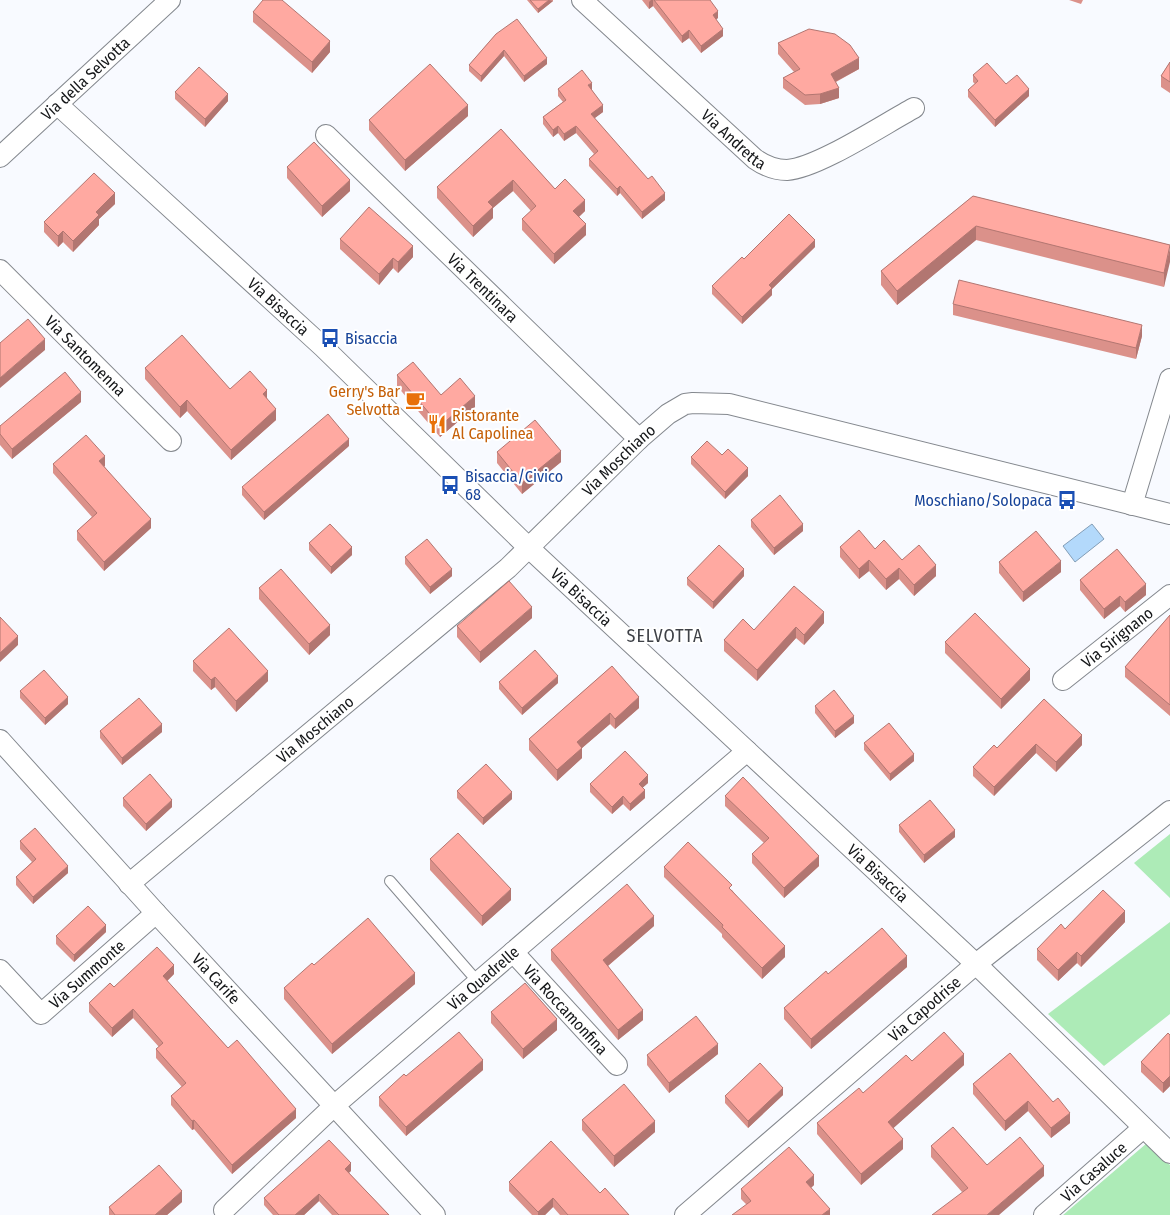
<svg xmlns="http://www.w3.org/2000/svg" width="1170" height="1215" font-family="'Fira Sans Condensed',sans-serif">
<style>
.green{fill:#adebb7}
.water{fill:#b3d9fb;stroke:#839eb7}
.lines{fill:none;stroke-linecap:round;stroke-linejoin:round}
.lane-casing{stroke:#84888e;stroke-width:12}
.street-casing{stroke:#84888e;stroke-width:22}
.lane{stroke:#fff;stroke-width:10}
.street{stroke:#fff;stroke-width:20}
.wall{fill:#db918a}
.shaded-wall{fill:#b27671}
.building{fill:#ffa9a1;stroke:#b27671}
.labels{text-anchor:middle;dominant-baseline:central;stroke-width:4;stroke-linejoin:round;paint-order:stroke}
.street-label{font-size:16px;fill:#141618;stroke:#fff}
.transit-label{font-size:16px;fill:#164399;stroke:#fff;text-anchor:start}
.food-label{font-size:16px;fill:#c56008;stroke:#fff;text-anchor:end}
.neighbourhood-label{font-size:18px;letter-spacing:1px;fill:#3e4147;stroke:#fff}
</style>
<rect width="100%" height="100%" fill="#f8faff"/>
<path class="green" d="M1170 834V898L1134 863Z
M1170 922V1014L1104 1066 1048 1014Z
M1147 1143 1170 1165V1215H1063Z"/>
<path class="water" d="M1092 524 1104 539 1075 562 1063 546Z"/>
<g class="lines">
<g class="lane-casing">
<path id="lane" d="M390 881 478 982"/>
</g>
<g class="street-casing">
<g id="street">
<path id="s1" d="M582 0 755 159C765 166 775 170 787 170 818 168 884 124 914 108"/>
<path id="s2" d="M57 104 323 347 529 548 976 964 1170 1153"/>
<path id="s3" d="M326 135 639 439"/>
<path id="s4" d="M0 157 170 0"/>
<path id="s5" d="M0 270 171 441"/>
<path d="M1132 505 1170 379"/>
<path id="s6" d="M1063 680 1170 595"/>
<path id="s7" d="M0 740 156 913 435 1215"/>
<path id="s8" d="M129 884 508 568 639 439 668 414 685 404 693 403 729 404 1170 514"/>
<path id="s9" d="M513 952 617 1065"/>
<path id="s10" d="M0 970 41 1014 156 913"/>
<path id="s11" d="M224 1210 335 1105 747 751"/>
<path id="s12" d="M685 1215 976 964 1170 811"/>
<path id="s13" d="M1044 1215 1143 1128"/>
</g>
</g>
<use href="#lane" class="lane"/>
<use href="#street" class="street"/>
</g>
<path class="wall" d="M527 0H553V1L538 13Z
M642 0H710L718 18 716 19 723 36 701 53 689 38 682 43 653 6 649 9Z
M1069 0H1083L1081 4Z
M253 12 330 52 312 73 253 22Z
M496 34 547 64 524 82 504 56 481 82 469 71V65Z
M778 43 859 69 836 82 839 98 820 104 805 105 783 88V78L794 72 778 54Z
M1170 62V93L1161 87V76Z
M973 75 1006 84 1029 96 995 127 968 97V90L975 84 973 82Z
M558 89 592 90 603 112 594 118 665 200 642 219 620 193 617 196 589 166V159L594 154 576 133 564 141 558 133 553 137 543 124V117L563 102 558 96Z
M175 92 228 101 205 127 175 99Z
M468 116 405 171 369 130V120Z
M501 129 555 189 585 211 579 217 586 235 554 264 522 230V219L531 211 513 191 493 208V218L473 237 437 198V187Z
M287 167 350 191 322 217 287 178Z
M973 196 1170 245 1164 287 976 240 897 305 881 285V271Z
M115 204 99 219V225L73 252 63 242 58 247 44 232V222Z
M340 239 413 257 398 273 393 268 379 285 340 249Z
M815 247 772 289V295L742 324 712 294V286L744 259Z
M953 304 1142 336 1136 359 953 315Z
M145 368 267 398 276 420 231 460 187 411 180 418 145 379Z
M397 375 441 395 475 407 440 437 397 386Z
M81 402 12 459 0 445V426Z
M349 446 264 520 242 495V487Z
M497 452 561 462 522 494 497 463Z
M722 455 748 476 725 499 691 464V457Z
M53 464 105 466H104L151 528 104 571 77 540V531L92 517 53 473Z
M751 520 803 531 774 555 751 527Z
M309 543 352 555 331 574 309 550Z
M840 547 875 549 936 576 914 596 899 579 886 590 869 571 859 579 840 557Z
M405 557 452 576 430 594 405 564Z
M999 562 1061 572 1023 602 999 573Z
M744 576 713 609 687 585V578Z
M1080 580 1146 595 1125 612 1120 606 1104 619 1080 590Z
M259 588 330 635 309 655 259 599Z
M1170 615V716L1125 677V667Z
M532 618 480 663 457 637V626Z
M824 623 804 645 796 638 757 681 724 651V640L754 630Z
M945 642 1030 680 1001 709 945 653Z
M193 661 268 681 236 712 215 687 211 690 193 671Z
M612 666 639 708 615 729 610 724 582 748V758L557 781 529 750V739Z
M499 682 558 683 522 715 499 689Z
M20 691 68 704 45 725 20 698Z
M1044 699 1082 745 1056 772 1036 753 994 796 973 776V767L997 748Z
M815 706 854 723 835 738 815 713Z
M100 731 162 732 122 765 100 738Z
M864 743 914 761 890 781 864 750Z
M648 783 642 788 645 798 630 811 623 804 612 814 590 792V784Z
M457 791 512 799 483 825 457 798Z
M725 796 819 866 784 898 752 863V854L764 843 725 806Z
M123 798 172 807 146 831 123 806Z
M899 825 955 837 924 863 899 832Z
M20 841 68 873 33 904 16 885V877L32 862 20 849Z
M430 859 511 900 482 926 430 870Z
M664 867 732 890 785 957 762 979 722 937V934L664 877Z
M1125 922 1081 967 1077 963 1058 981 1037 960V949L1065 929Z
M654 926 608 966 643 1020 618 1040 551 960V950Z
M106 932 74 962 56 944V936Z
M314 965 415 984 332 1054 284 999V988Z
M907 967 811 1049 784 1019V1008L828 974Z
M174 974 167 981 228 1048 296 1118 232 1174 194 1129 192 1130 171 1105V1096L182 1087 156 1058V1049L159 1047 133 1018 112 1037 89 1012V1003L114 987Z
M491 1012 557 1030 523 1059 491 1023Z
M1170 1035V1086L1163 1093 1141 1072V1062Z
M1010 1053 1070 1123 1051 1138 1028 1111 1005 1131 973 1094V1084Z
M718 1054 669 1093 647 1065V1055Z
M912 1061 964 1065 893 1128 903 1149 861 1185 817 1134V1123Z
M483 1070 406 1136 379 1106V1097L406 1076Z
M783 1095 748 1128 725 1103V1096Z
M582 1120 655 1132 614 1167 582 1130Z
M931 1146 987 1165 1044 1176 962 1192 931 1157Z
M351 1171 349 1173 389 1215H332L319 1201 304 1215H273L264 1205V1198Z
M509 1182 600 1193 629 1215H560L553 1207 545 1215H532L509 1191Z
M814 1185 811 1188 830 1215 746 1204 741 1199V1189Z
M182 1202 167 1215H109V1207Z"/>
<path class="shaded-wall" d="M549 0 553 1 538 13V9Z
M651 0H653V6L649 9V2Z
M718 11V18L713 22V15Z
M723 29V36L701 53V46Z
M689 30V38L682 43V36Z
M330 41V52L312 73V62Z
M504 50V56L481 82V76Z
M547 58V64L524 82V76Z
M859 58V69L831 84V74Z
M592 83V90L588 93V85Z
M839 88V98L820 104V94Z
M1029 89V96L995 127V120Z
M228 94V101L205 127V119Z
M468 105V116L405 171V160Z
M603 105V112L591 121V114Z
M558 126V133L553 137V130Z
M576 126V133L564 141V134Z
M350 180V191L322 217V206Z
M513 180V191L493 208V218L473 237V226L488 202Z
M620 186V193L617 196V189Z
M115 193V204L99 219V225L73 252V241L96 212Z
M665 193V200L642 219V212Z
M585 200V211L573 222V211Z
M586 224V235L554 264V254Z
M976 226V240L897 305V291Z
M63 231V242L58 247V236Z
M815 240V247L772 289V295L742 324V317L769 285Z
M413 246V257L398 273V262Z
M1170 248V262L1164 287V273Z
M393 258V268L379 285V274Z
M1142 325V336L1136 359V348Z
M45 339V350L0 388V378Z
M267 390V401L263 394Z
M81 392V402L12 459V449Z
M475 396V407L440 437V426Z
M187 400V411L180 418V407Z
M276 409V420L231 460V450Z
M349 439V446L264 520V512Z
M561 451V462L522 494V483Z
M105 456V466L99 470V461Z
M748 468V476L725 499V492Z
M151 519V528L104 571V562Z
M803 524V531L774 555V548Z
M352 547V555L331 574V567Z
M869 560V571L859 579V569Z
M1061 561V572L1023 602V592Z
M936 565V576L914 596V585Z
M899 568V579L886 590V579Z
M452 569V576L430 594V587Z
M744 569V576L713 609V602Z
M1146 584V595L1125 612V602Z
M1120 596V606L1104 619V609Z
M532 607V618L480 663V652Z
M824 612V623L804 645V635Z
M330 625V635L309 655V644Z
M796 627V638L757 681V670Z
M18 636V645L0 662V653Z
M1030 669V680L1001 709V699Z
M268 671V681L236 712V701Z
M558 676V683L522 715V708Z
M215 677V687L211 690V680Z
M68 697V704L45 725V718Z
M639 697V708L615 729V719Z
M610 713V724L582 748V758L557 781V770L577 742Z
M854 716V723L835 738V731Z
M162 724V732L122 765V758Z
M1082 735V745L1056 772V762Z
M1036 744V753L994 796V787Z
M914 754V761L890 781V774Z
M648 775V783L639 791V784Z
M645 790V798L630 811V804Z
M512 792V799L483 825V818Z
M623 796V804L612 814V807Z
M172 800V807L146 831V824Z
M955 830V837L924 863V855Z
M819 856V866L784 898V888Z
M68 866V873L33 904V897Z
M511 889V900L482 926V916Z
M1125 911V922L1081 967V956Z
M654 916V926L603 970V960Z
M106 925V932L74 962V955Z
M785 946V957L762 979V968Z
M1077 952V963L1058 981V970Z
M907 956V967L811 1049V1039Z
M174 965V974L163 985V976Z
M415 973V984L332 1054V1044Z
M133 1009V1018L112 1037V1028Z
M643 1010V1020L618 1040V1030Z
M557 1019V1030L523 1059V1049Z
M718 1044V1054L669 1093V1083Z
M964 1054V1065L888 1133V1122Z
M483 1060V1070L406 1136V1127Z
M1170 1076V1086L1163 1093V1083Z
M783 1088V1095L748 1128V1121Z
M1028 1101V1111L1005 1131V1121Z
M296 1109V1118L232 1174V1165Z
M1070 1113V1123L1051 1138V1128Z
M194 1120V1129L192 1130V1121Z
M655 1121V1132L614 1167V1156Z
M903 1139V1149L861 1185V1174Z
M351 1163V1171L345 1176V1169Z
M1044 1166V1176L999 1215H987Z
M814 1175V1185L806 1192V1182Z
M182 1191V1202L167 1215H155Z
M319 1194V1201L304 1215H295Z
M553 1198V1207L545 1215H538V1212Z
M830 1209V1215H822Z"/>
<path class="building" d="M263 0H282L330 41 312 62 253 12Z
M530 0H549L538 9Z
M654 0H710L718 11 713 15 723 29 701 46 689 30 682 36Z
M517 19 547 58 524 76 504 50 481 76 469 65 496 34Z
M809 29 835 34 850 45 859 58 831 74 839 88 820 94 805 95 783 78 800 69 778 43Z
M1170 62V82L1161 76Z
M987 63 1006 84 1017 75 1029 89 995 120 968 90 978 81 973 75Z
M430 64 468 105 405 160 369 120Z
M199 67 228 94 205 119 175 92Z
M582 70 592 83 588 85 603 105 591 114 648 179 652 176 665 193 642 212 620 186 617 189 589 159 598 151 576 126 564 134 558 126 553 130 543 117 566 100 558 89Z
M501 129 555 189 565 179 585 200 573 211 586 224 554 254 522 219 536 206 513 180 488 202 493 207 473 226 437 187Z
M314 142 350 180 322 206 287 167Z
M94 173 115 193 96 212 99 215 73 241 63 231 58 236 44 222Z
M973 196 1170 245 1164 273 976 226 897 291 881 271Z
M369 207 413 246 398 262 393 258 379 274 340 239Z
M789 214 815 240 769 285 772 288 742 317 712 286 742 257 744 259Z
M959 280 1142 325 1136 348 953 304Z
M28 319 45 339 0 378V343Z
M182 335 230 389 250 371 267 390 263 394 276 409 231 450 187 400 180 407 145 368Z
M413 362 441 395 460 378 475 396 440 426 397 375Z
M65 372 81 392 12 449 0 434V426Z
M328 414 349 439 264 512 242 487Z
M535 420 561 451 522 483 497 452Z
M86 435 105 456 99 461 151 519 104 562 77 531 97 513 53 464Z
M707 441 722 455 728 449 748 468 725 492 691 457Z
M780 495 803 524 774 548 751 520Z
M330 524 352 547 331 567 309 543Z
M859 530 875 549 884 540 902 560 919 545 936 565 914 585 899 568 886 579 869 560 859 569 840 547Z
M1036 531 1061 561 1023 592 999 562Z
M427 539 452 569 430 587 405 557Z
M719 545 744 569 713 602 687 578Z
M1117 549 1146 584 1125 602 1120 596 1104 609 1080 580Z
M281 569 330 625 309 644 259 588Z
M509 581 532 607 480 652 457 626Z
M794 586 824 612 804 635 796 627 757 670 724 640 743 619 754 630Z
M975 613 1030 669 1001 699 945 642Z
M1170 615V705L1125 667Z
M0 617 18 636 0 653Z
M229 628 268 671 236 701 215 677 211 680 193 661Z
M535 650 558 676 522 708 499 682Z
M612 666 639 697 615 719 610 713 577 742 582 748 557 770 529 739Z
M44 670 68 697 45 718 20 691Z
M834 690 854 716 835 731 815 706Z
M139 698 162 724 122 758 100 731Z
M1044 699 1082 735 1056 762 1036 744 994 787 973 767 994 745 997 748Z
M889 723 914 754 890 774 864 743Z
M625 751 648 775 639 784 645 790 630 804 623 796 612 807 590 784Z
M486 764 512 792 483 818 457 791Z
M150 774 172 800 146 824 123 798Z
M743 777 819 856 784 888 752 854 769 838 725 796Z
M930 800 955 830 924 855 899 825Z
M35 828 68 866 33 897 16 877 36 859 20 841Z
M458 833 511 889 482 916 430 859Z
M688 842 732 885 729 888 785 946 762 968 722 927 723 925 664 867Z
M627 884 654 916 603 960 643 1010 618 1030 551 950Z
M1103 890 1125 911 1081 956 1077 952 1058 970 1037 949 1061 924 1065 929Z
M88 906 106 925 74 955 56 936Z
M368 918 415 973 332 1044 284 988 312 963 314 965Z
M882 928 907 956 811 1039 784 1008 826 971 828 974Z
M157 947 174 965 163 976 228 1048 237 1040 296 1109 232 1165 194 1120 192 1121 171 1096 186 1083 156 1049 163 1043 133 1009 112 1028 89 1003 110 983 114 987Z
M525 983 557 1019 523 1049 491 1012Z
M696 1016 718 1044 669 1083 647 1055Z
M459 1032 483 1060 406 1127 379 1097 404 1074 406 1076Z
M944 1032 964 1054 888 1122 903 1139 861 1174 817 1123 859 1088 863 1093 906 1055 912 1061Z
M1168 1033 1170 1035V1076L1163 1083 1141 1062Z
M1010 1053 1053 1102 1058 1098 1070 1113 1051 1128 1028 1101 1005 1121 973 1084Z
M760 1063 783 1088 748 1121 725 1096Z
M624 1084 655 1121 614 1156 582 1120Z
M953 1127 987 1165 1020 1137 1044 1166 987 1215H932L968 1188 931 1146Z
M329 1140 351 1163 345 1169 389 1215H339L319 1194 295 1215H279L264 1198Z
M551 1141 600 1193 605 1188 629 1215H568L553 1198 538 1212 509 1182Z
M789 1147 814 1175 806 1182 830 1209 822 1215H732L751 1201 741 1189Z
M159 1165 182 1191 155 1215H115L109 1207Z"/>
<defs>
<g id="bus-bare" transform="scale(1.5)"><path d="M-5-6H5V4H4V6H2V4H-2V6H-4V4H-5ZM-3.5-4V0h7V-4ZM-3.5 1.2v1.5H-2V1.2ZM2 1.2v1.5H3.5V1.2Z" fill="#1a4fb4" stroke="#fff" stroke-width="2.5" paint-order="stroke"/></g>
<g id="cafe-bare" transform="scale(1.5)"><path d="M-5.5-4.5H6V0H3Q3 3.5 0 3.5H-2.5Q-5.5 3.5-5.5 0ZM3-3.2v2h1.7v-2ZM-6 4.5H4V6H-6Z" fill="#e8710a" stroke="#fff" stroke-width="2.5" paint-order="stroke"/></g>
<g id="restaurant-bare" transform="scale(1.5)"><path d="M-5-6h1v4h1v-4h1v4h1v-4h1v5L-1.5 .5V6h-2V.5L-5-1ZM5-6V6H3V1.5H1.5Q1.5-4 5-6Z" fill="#e8710a" stroke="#fff" stroke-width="2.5" paint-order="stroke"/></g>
</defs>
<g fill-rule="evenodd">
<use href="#bus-bare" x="330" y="338"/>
<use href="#cafe-bare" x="415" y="400"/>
<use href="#restaurant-bare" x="437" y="424"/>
<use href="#bus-bare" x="450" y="485"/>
<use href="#bus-bare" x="1067" y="500"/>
</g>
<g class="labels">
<g class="street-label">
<text stroke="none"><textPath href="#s4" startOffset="116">Via della Selvotta</textPath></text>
<text stroke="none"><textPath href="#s1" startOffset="206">Via Andretta</textPath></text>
<text stroke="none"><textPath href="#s3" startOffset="219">Via Trentinara</textPath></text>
<text stroke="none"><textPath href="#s2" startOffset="300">Via Bisaccia</textPath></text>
<text stroke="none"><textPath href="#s5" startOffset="121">Via Santomenna</textPath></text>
<text stroke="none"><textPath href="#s8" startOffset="648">Via Moschiano</textPath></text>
<text stroke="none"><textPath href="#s2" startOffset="720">Via Bisaccia</textPath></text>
<text stroke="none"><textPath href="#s6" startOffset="69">Via Sirignano</textPath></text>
<text stroke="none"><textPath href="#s8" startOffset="242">Via Moschiano</textPath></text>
<text stroke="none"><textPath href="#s2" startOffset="1125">Via Bisaccia</textPath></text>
<text stroke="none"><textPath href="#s10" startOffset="121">Via Summonte</textPath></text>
<text stroke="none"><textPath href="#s7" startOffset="322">Via Carife</textPath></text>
<text stroke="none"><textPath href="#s11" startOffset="348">Via Quadrelle</textPath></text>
<text stroke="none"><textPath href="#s9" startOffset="78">Via Roccamonfina</textPath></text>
<text stroke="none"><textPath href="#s12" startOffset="316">Via Capodrise</textPath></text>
<text stroke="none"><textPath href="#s13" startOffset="66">Via Casaluce</textPath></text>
</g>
<g class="transit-label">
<text x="345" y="338">Bisaccia</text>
<text x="465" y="476">Bisaccia/Civico<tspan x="465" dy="18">68</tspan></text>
<text x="1052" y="500" text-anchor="end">Moschiano/Solopaca</text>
</g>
<g class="food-label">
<text x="400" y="391">Gerry's Bar<tspan x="400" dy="18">Selvotta</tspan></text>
<text x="452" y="415" text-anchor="start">Ristorante<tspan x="452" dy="18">Al Capolinea</tspan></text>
</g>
<g class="neighbourhood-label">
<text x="665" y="636">SELVOTTA</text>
</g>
</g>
</svg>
